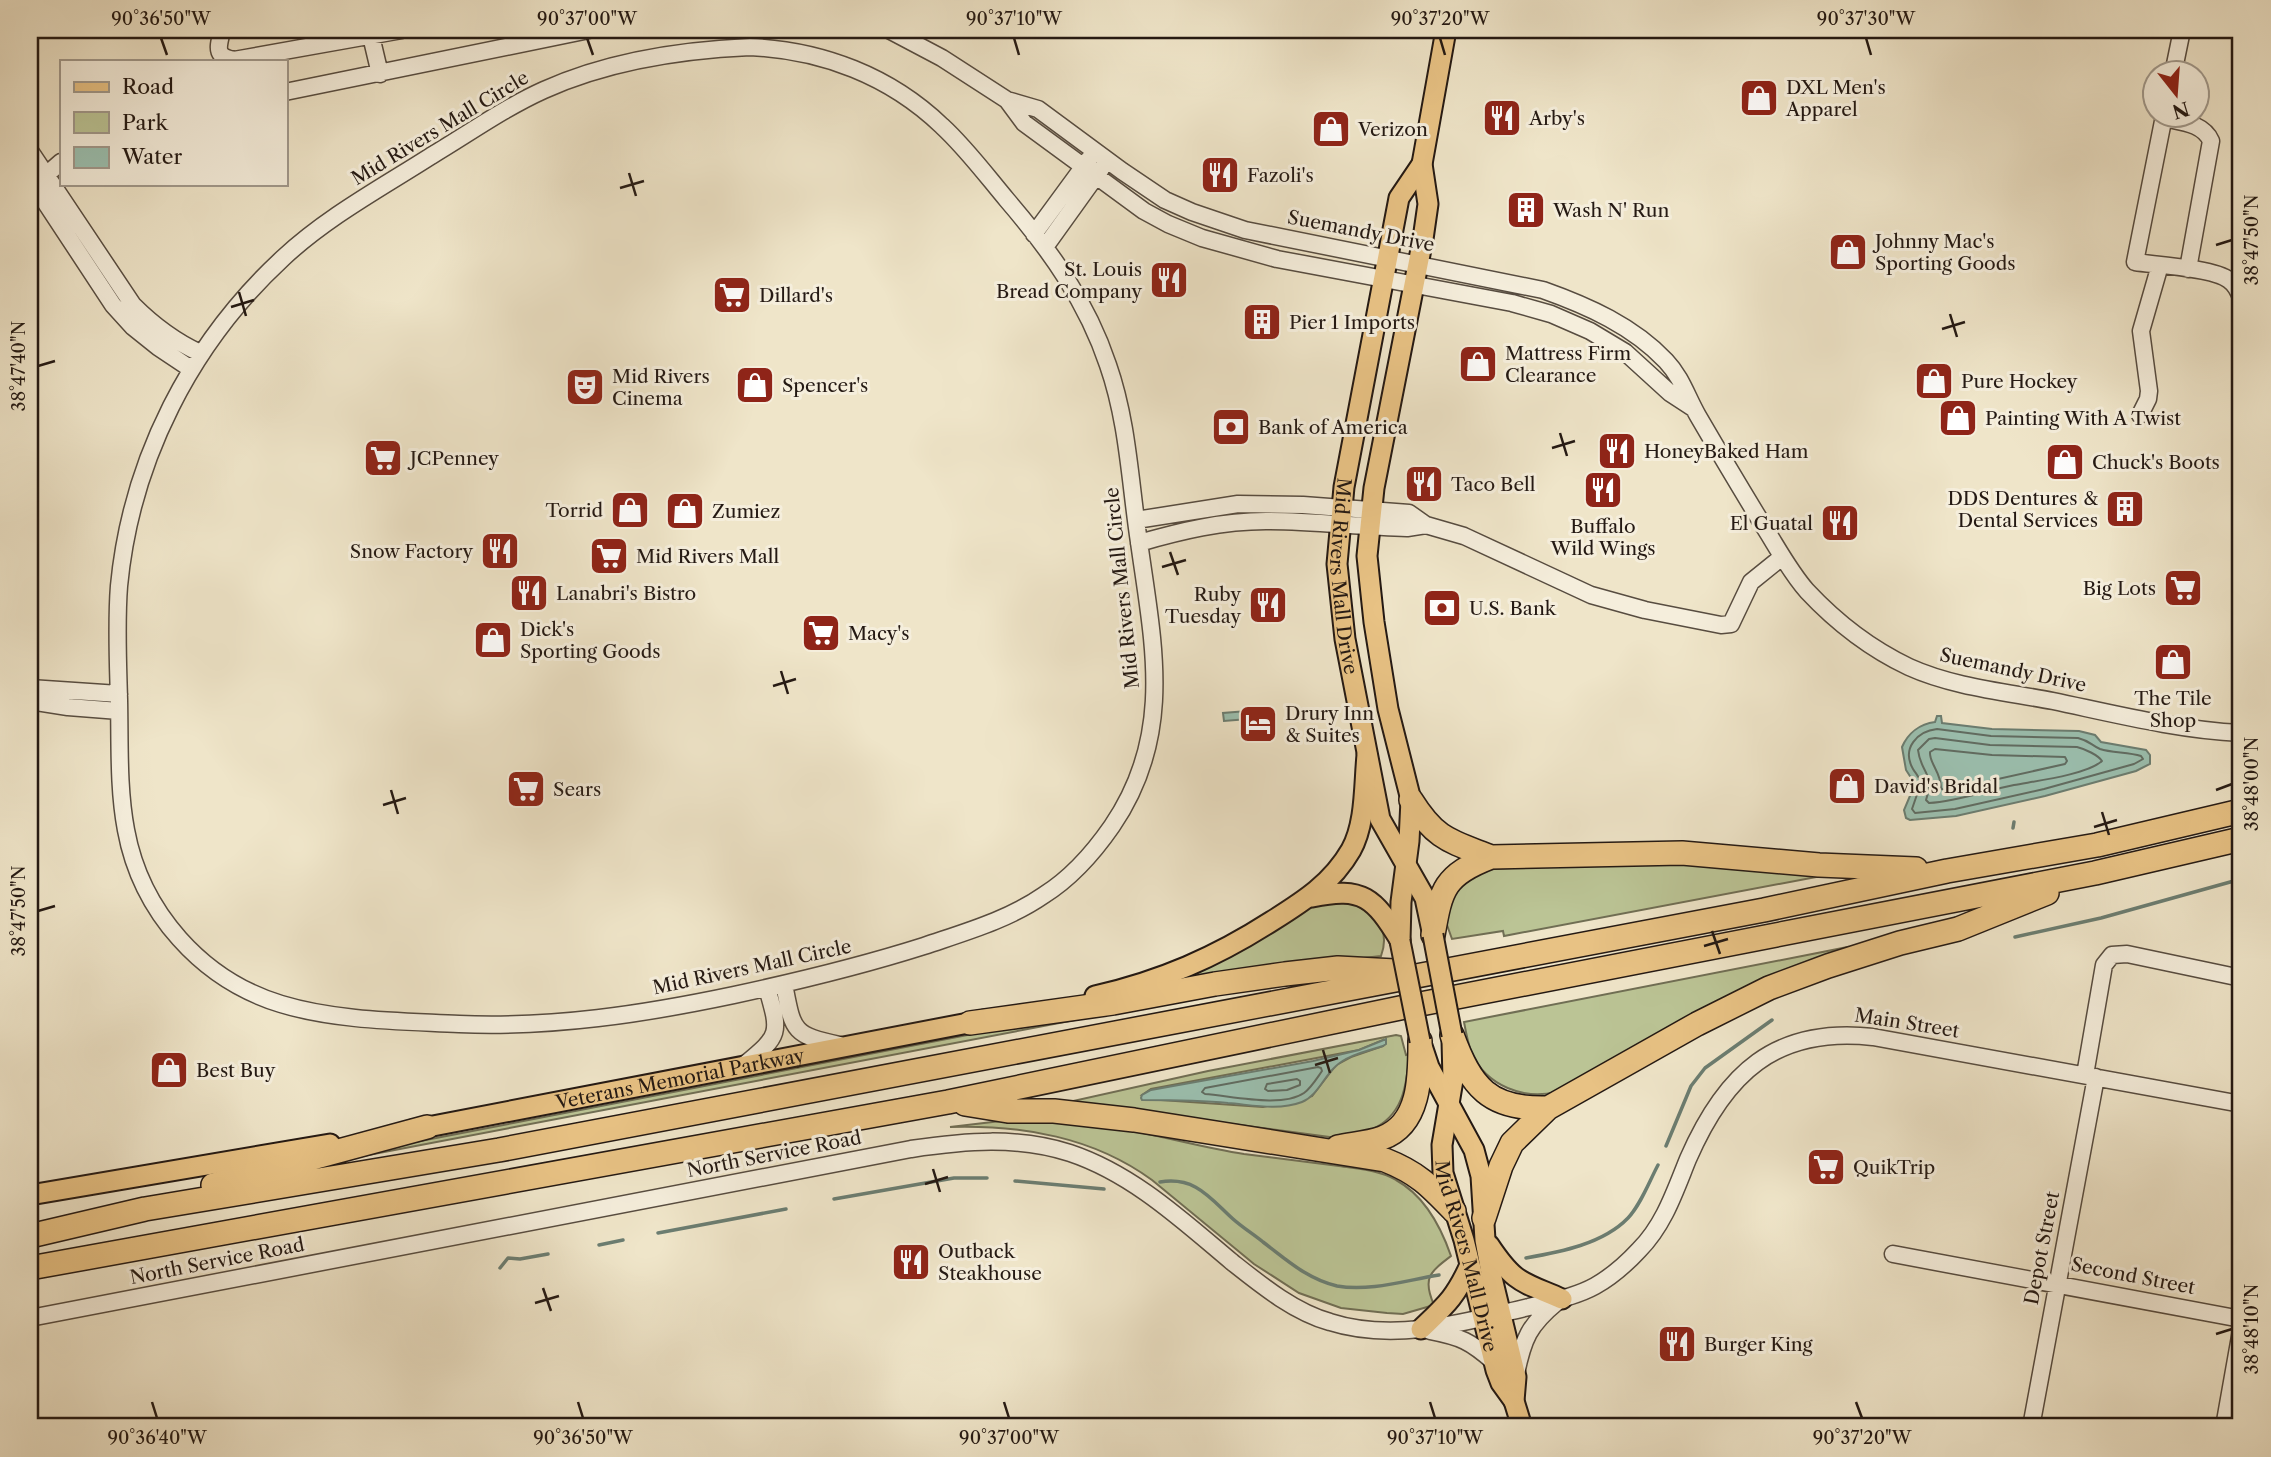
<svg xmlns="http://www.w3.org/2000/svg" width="2271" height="1457" font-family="'Libre Caslon Text',serif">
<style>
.green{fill:#bbc495;stroke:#706e54;stroke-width:2;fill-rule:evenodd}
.water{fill:#9bc0b0;stroke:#6b7d71;stroke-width:2}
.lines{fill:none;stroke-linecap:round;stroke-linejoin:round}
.shore{stroke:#606c62;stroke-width:2}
.stream{stroke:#6b7d71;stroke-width:3.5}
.minor-casing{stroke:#574c40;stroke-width:19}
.major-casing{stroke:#241913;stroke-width:23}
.highway-casing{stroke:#241913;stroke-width:26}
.minor{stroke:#f5eedc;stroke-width:16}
.major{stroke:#e8c284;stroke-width:19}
.highway{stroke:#e8c284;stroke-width:23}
.major-bridge-casing{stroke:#241913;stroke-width:23;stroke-linecap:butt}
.major-bridge{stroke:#e8c284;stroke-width:19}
.ticks{fill:none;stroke:#241913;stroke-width:2.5}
.labels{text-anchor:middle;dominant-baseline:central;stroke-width:6;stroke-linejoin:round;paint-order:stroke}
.poi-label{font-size:19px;fill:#241913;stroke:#f5eedc;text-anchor:start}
.street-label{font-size:19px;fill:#241913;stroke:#f5eedc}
.neatline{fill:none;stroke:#241913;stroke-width:2.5}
.ticks-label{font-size:18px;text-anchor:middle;fill:#241913}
</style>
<rect width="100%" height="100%" fill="#efe5c9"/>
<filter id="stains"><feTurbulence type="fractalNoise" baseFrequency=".00286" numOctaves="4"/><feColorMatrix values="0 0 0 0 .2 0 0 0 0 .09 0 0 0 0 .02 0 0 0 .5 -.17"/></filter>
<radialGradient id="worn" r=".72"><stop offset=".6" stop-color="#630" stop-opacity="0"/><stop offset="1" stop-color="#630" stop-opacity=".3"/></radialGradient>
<path class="green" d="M1624 864H1694L1832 874 1504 936 1503 931 1452 939 1447 925 1444 922 1456 886 1486 869Z
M1346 900C1372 912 1392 926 1381 956L1184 978 1245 948 1317 903Z
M1848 947 1849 949 1556 1092C1524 1100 1487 1086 1472 1054 1468 1044 1466 1033 1464 1022Z
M1227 991 358 1157 374 1150 1107 1008Z
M1396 1035 1401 1036 1406 1055 1409 1054C1407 1085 1403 1117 1370 1130 1360 1134 1347 1136 1337 1138L1073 1103V1101L1208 1071ZM1383 1040V1046L1351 1057 1336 1065 1312 1096 1263 1107 1161 1100 1142 1095 1151 1089 1359 1050Z
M1001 1121C1035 1120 1069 1122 1102 1126 1150 1132 1197 1147 1244 1154 1276 1158 1308 1162 1339 1166 1358 1169 1379 1170 1396 1180 1425 1196 1441 1227 1451 1256 1430 1272 1422 1278 1434 1305L1403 1314 1387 1313 1341 1308 1299 1293 1254 1264 1152 1180C1093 1137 1023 1125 950 1127Z"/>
<path class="water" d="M1247 711 1248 719 1224 721 1223 713Z
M1937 716H1941L1942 723 1992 729 2079 731 2095 735 2101 742 2146 750 2150 755V764L2136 771 2045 796 1956 816 1910 820 1906 818 1904 810 1915 784 1906 770 1902 747C1908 733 1920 724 1935 722Z
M1386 1039V1044L1383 1046C1368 1051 1347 1055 1335 1067 1323 1078 1317 1096 1302 1102 1278 1111 1253 1105 1228 1103 1199 1100 1171 1100 1142 1100L1141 1098 1142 1095 1151 1090 1313 1061 1359 1050Z"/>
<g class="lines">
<path class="shore" d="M1937 729 1991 736 2078 738C2090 741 2091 745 2100 749 2112 753 2128 752 2141 756L2143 759 2134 764 2044 789 1955 809 1915 813 1912 809 1921 783C1919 776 1916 774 1913 769 1901 748 1918 731 1937 729Z
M1935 738 1990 745 2077 747C2085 749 2098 755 2102 761 2086 775 2035 781 2014 785 1985 791 1958 801 1929 803L1926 800C1935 772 1921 774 1918 750L1929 739Z
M1935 749 1992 755 2065 757 2067 761 2065 764 1944 791 1941 788C1941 772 1929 763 1930 752Z
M1318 1067 1321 1068 1322 1071C1317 1078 1311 1088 1304 1093 1282 1108 1232 1096 1205 1094L1202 1092 1205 1088Z
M1297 1079 1300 1081V1085L1287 1090 1268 1091 1265 1089 1267 1084Z"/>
<path class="stream" d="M2013 828 2014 822
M2015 937 2101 918 2241 879
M1666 1146 1691 1086 1705 1068 1772 1020
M1015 1181 1104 1189
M1160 1182C1195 1176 1210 1198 1233 1219 1242 1227 1253 1234 1263 1242 1287 1260 1307 1279 1337 1286 1370 1292 1407 1280 1439 1275
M834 1199 954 1178H987
M658 1233 786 1209
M599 1245 623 1240
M1526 1258C1560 1252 1603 1244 1628 1218 1641 1204 1649 1182 1658 1165
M500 1268 508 1258 520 1259 548 1254"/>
<g class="minor-casing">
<path id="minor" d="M222 30C219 46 213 56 234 60L402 30
M889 30 942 58 1007 100 1038 109 1122 171 1165 200 1192 212 1245 230 1543 290C1588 306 1633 326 1666 361 1682 378 1687 397 1698 416 1719 452 1741 489 1763 525 1777 547 1790 572 1807 591 1836 622 1871 649 1909 667 1953 687 2006 692 2053 701 2115 714 2178 730 2241 733
M371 36 380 74
M750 47C822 50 890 76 942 126 966 148 986 175 1007 200 1050 250 1087 302 1108 365 1128 422 1130 483 1139 542 1153 643 1175 734 1112 826 1094 852 1071 878 1044 895 1008 920 965 932 924 946 861 966 799 981 734 995 644 1014 552 1028 459 1024 401 1021 337 1021 281 1004 202 980 141 912 126 830 118 788 120 743 119 700 118 662 116 624 119 586 131 460 191 343 283 258 327 217 381 188 431 156 468 134 504 108 544 90 606 62 682 50 750 47Z
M2173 74 2182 30
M285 92 589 30
M1007 100 1024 123 1144 211 1168 224 1202 238 1277 259 1512 303 1551 314 1590 331 1625 352 1670 393 1693 408
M2164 116 2135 262C2156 265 2214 268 2229 280 2235 284 2239 292 2241 298
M2164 118C2181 122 2203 123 2211 141L2188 269
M30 151 133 305C153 325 174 341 200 353
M30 179 113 305 133 327 158 347 191 369
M37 183 61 162
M1034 234 1089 159
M1045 247 1101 169
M2140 415 2148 399 2149 391 2141 331 2160 265
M1136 520 1238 504 1303 505 1409 513 1426 525 1464 536 1591 595 1645 610 1721 625 1731 624 1751 582 1782 557
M1139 543C1181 531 1222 521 1266 521 1313 521 1360 527 1407 528L1426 525
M30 688 119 694
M30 701 68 707 119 711
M784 984C793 1031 792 1035 840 1045
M744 1065C781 1035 780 1033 767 988
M2085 1075 2104 965 2112 955 2127 954 2241 978
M1893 1254 2241 1319
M30 1318 911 1149C965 1141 1017 1136 1070 1153 1133 1174 1183 1221 1232 1262 1261 1285 1294 1312 1330 1322 1358 1331 1392 1332 1421 1329 1458 1325 1494 1315 1529 1307 1551 1301 1575 1297 1595 1286 1611 1277 1627 1263 1639 1250 1664 1225 1675 1191 1688 1159 1725 1074 1775 1026 1873 1037L2241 1104
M1430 1331C1461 1337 1470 1341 1494 1362
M1516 1374C1523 1339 1529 1325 1557 1302
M2031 1427 2096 1077
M2224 1427 2241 1331"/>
</g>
<g class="major-casing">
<g id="major">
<path id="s1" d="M1422 164 1399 198 1344 487 1337 564 1345 639 1380 819 1425 898 1432 931"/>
<path d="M1312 897C1363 886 1374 898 1400 940"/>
<path d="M1400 941 1401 902 1409 841 1411 800 1388 709 1374 622 1367 556 1374 488 1423 239 1428 204 1422 164 1446 30"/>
<path d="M1095 996C1161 981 1216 957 1272 921 1304 901 1332 883 1351 850 1366 823 1364 785 1367 755"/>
<path id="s2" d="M1452 1041 1453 1080 1442 1145 1443 1173 1464 1240 1496 1370 1501 1383 1514 1401"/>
<path d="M1422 1046 1429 1067 1474 1150 1481 1176 1485 1240 1492 1278 1516 1377 1514 1401 1522 1427"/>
<path id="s3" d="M412 1130 984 1020"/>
<path d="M30 1195 330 1144"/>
<path d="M1489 1245C1515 1284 1521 1281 1562 1299"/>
<path d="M1421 1329C1446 1305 1455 1298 1470 1265"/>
</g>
</g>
<g class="highway-casing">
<path id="highway" d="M1411 800C1436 840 1450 841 1491 857
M1433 935C1441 889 1444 875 1491 857L1682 853 1819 865 1916 869
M970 1023 1113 1003 1215 984 1285 974 1338 968 1395 971
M1452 1035C1471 1087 1489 1110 1548 1108
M965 1104 1008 1111H1054L1134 1120 1385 1160C1418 1173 1430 1186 1454 1211
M1338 1147C1352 1144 1368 1143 1382 1138 1421 1124 1420 1075 1420 1041
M213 1185 427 1127
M1484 1218 1501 1166 1512 1143 1548 1108 1697 1024 1769 988 1828 966 1900 943 1958 929 2047 893
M30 1236 145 1209 499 1150 1764 910 1947 871 2097 845 2241 811
M30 1268 948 1102 1400 1008 2095 873 2241 839"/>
</g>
<use href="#minor" class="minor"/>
<use href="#major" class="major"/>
<use href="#highway" class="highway"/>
<g class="major-bridge-casing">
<path id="major-bridge" d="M1433 935 1452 1035
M1400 941 1420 1041"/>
</g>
<use href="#major-bridge" class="major-bridge"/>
</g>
<path class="ticks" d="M161 38 167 55M587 38 593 55M1014 38 1019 55M1440 38 1445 55M1866 38 1871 55M629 173 636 196M620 188 644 181M2216 245 2232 240M239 292 246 316M231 307 254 300M1950 314 1957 337M1942 329 1965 322M38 366 55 361M1560 433 1567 456M1552 448 1575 441M1170 552 1178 575M1162 567 1186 560M781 671 788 694M773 686 796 679M391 790 398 814M2216 790 2232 784M383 805 406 798M2102 812 2109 835M2094 827 2117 820M38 911 55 906M1712 931 1720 954M1704 946 1728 939M1323 1050 1330 1073M1315 1065 1338 1058M933 1169 940 1192M925 1184 948 1177M543 1288 551 1311M535 1303 559 1296M2216 1334 2232 1329M152 1402 157 1418M578 1402 583 1418M1004 1402 1009 1418M1430 1402 1435 1418M1856 1402 1862 1418"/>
<defs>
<g id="shop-square" transform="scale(2.0125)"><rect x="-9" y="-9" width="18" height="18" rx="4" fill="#8f2418" stroke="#f5eedc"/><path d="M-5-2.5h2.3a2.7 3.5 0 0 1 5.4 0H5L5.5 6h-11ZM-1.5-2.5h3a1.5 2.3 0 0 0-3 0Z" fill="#fff"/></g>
<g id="restaurant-square" transform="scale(2.0125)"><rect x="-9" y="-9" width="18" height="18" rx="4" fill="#8f2418" stroke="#f5eedc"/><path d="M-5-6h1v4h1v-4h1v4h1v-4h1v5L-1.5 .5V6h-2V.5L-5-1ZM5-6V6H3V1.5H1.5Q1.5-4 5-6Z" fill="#fff"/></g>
<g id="building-square" transform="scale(2.0125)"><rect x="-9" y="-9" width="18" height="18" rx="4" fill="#8f2418" stroke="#f5eedc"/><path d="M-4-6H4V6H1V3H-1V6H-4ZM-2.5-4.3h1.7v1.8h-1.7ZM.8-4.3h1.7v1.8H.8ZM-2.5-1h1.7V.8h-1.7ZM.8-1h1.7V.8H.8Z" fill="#fff"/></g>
<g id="supermarket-square" transform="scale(2.0125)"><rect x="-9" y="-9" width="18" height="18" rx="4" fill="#8f2418" stroke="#f5eedc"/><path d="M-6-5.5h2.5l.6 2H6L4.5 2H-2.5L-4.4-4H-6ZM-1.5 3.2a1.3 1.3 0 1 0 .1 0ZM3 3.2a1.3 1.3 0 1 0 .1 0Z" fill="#fff"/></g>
<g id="theatre-square" transform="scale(2.0125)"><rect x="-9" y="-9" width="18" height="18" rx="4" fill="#8f2418" stroke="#f5eedc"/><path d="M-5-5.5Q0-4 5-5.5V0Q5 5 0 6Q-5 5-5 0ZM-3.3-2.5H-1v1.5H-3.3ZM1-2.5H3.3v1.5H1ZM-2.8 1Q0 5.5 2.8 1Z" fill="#fff"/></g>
<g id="bank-square" transform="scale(2.0125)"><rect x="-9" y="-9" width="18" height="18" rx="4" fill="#8f2418" stroke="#f5eedc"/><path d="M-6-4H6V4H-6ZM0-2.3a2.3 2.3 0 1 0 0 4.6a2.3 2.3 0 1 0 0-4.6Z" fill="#fff"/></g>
<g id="hotel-square" transform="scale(2.0125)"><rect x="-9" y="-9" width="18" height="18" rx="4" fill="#8f2418" stroke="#f5eedc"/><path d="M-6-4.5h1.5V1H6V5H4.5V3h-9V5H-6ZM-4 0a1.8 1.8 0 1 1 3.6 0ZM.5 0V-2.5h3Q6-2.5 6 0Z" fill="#fff"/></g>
</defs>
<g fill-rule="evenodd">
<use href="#shop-square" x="1759" y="98"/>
<use href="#restaurant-square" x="1502" y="118"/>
<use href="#shop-square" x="1331" y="129"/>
<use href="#restaurant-square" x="1220" y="175"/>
<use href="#building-square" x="1526" y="210"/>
<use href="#shop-square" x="1848" y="252"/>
<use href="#restaurant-square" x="1169" y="280"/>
<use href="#supermarket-square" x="732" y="295"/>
<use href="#building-square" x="1262" y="322"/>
<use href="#shop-square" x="1478" y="364"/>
<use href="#shop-square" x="1934" y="381"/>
<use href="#shop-square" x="755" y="385"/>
<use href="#theatre-square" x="585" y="387"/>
<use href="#shop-square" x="1958" y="418"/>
<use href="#bank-square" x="1231" y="427"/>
<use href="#restaurant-square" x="1617" y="451"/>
<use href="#supermarket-square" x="383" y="458"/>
<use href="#shop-square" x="2065" y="462"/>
<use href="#restaurant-square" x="1424" y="484"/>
<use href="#restaurant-square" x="1603" y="490"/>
<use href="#building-square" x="2125" y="509"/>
<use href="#shop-square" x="630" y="510"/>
<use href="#shop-square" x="685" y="511"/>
<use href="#restaurant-square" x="1840" y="523"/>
<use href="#restaurant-square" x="500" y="551"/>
<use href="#supermarket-square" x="609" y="556"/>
<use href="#supermarket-square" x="2183" y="588"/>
<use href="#restaurant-square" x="529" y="593"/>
<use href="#restaurant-square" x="1268" y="605"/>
<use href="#bank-square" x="1442" y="608"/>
<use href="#supermarket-square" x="821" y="633"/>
<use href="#shop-square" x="493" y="640"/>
<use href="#shop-square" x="2173" y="662"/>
<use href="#hotel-square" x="1258" y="724"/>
<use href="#shop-square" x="1847" y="786"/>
<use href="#supermarket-square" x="526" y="789"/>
<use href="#shop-square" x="169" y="1070"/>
<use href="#supermarket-square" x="1826" y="1167"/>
<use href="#restaurant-square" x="911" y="1262"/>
<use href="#restaurant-square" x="1677" y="1344"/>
</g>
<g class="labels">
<g class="poi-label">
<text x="1786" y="87">DXL Men's<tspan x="1786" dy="22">Apparel</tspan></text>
<text x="1529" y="118">Arby's</text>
<text x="1358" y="129">Verizon</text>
<text x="1247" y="175">Fazoli's</text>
<text x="1553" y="210">Wash N' Run</text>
<text x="1875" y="241">Johnny Mac's<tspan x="1875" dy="22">Sporting Goods</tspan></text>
<text x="1142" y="269" text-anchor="end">St. Louis<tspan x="1142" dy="22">Bread Company</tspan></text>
<text x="759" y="295">Dillard's</text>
<text x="1289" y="322">Pier 1 Imports</text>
<text x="1505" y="353">Mattress Firm<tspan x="1505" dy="22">Clearance</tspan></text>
<text x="612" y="376">Mid Rivers<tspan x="612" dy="22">Cinema</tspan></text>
<text x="1961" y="381">Pure Hockey</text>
<text x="782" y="385">Spencer's</text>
<text x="1985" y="418">Painting With A Twist</text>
<text x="1258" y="427">Bank of America</text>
<text x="1644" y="451">HoneyBaked Ham</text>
<text x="410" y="458">JCPenney</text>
<text x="2092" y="462">Chuck's Boots</text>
<text x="1451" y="484">Taco Bell</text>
<text x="2098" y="498" text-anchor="end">DDS Dentures &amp;<tspan x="2098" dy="22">Dental Services</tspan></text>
<text x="603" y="510" text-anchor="end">Torrid</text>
<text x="712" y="511">Zumiez</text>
<text x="1813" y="523" text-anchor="end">El Guatal</text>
<text x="1603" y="526" text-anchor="middle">Buffalo<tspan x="1603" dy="22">Wild Wings</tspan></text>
<text x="473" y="551" text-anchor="end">Snow Factory</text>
<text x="636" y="556">Mid Rivers Mall</text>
<text x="2156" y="588" text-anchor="end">Big Lots</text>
<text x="556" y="593">Lanabri's Bistro</text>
<text x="1241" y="594" text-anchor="end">Ruby<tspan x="1241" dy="22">Tuesday</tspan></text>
<text x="1469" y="608">U.S. Bank</text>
<text x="520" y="629">Dick's<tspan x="520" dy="22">Sporting Goods</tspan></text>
<text x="848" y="633">Macy's</text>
<text x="2173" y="698" text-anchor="middle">The Tile<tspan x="2173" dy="22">Shop</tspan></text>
<text x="1285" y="713">Drury Inn<tspan x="1285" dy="22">&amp; Suites</tspan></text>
<text x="1874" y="786">David's Bridal</text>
<text x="553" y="789">Sears</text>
<text x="196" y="1070">Best Buy</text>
<text x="1853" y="1167">QuikTrip</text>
<text x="938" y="1251">Outback<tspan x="938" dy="22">Steakhouse</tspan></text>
<text x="1704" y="1344">Burger King</text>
</g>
<g class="street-label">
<text transform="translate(440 128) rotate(-31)">Mid Rivers Mall Circle</text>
<text transform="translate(1361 231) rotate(11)">Suemandy Drive</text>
<text stroke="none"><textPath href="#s1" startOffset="425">Mid Rivers Mall Drive</textPath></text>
<text transform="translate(1122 588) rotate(-96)">Mid Rivers Mall Circle</text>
<text transform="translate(2013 670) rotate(12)">Suemandy Drive</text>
<text transform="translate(752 967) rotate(-12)">Mid Rivers Mall Circle</text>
<text transform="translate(1907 1023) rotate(9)">Main Street</text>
<text stroke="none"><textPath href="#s3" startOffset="273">Veterans Memorial Parkway</textPath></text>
<text transform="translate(774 1154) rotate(-11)">North Service Road</text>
<text transform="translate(2042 1248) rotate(-79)">Depot Street</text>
<text stroke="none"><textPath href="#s2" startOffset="219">Mid Rivers Mall Drive</textPath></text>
<text transform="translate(217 1261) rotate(-11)">North Service Road</text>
<text transform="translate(2133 1276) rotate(11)">Second Street</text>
</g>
</g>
<rect width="2271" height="1457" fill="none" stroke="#efe5c9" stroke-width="77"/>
<rect x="60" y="60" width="228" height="126" fill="#f5eedc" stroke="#a1998c" stroke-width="2"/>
<rect x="74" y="82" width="35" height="10" fill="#e8c284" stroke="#a1998c" stroke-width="2"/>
<text x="122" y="94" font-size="21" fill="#241913">Road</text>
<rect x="74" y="112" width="35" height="21" fill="#bbc495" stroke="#a1998c" stroke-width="2"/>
<text x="122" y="130" font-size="21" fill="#241913">Park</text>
<rect x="74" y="147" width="35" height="21" fill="#9bc0b0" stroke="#a1998c" stroke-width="2"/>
<text x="122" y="164" font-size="21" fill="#241913">Water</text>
<g transform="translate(2176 94) rotate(163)"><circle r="33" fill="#f5eedc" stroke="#a1998c" stroke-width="2"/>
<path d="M0-5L12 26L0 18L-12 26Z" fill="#8f2418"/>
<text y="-10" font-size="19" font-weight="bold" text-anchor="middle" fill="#241913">N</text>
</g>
<rect x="38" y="38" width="2194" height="1380" class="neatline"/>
<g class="ticks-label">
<text x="161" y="25">90°36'50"W</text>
<text x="587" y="25">90°37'00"W</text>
<text x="1014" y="25">90°37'10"W</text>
<text x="1440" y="25">90°37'20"W</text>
<text x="1866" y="25">90°37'30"W</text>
<text transform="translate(2252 240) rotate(-90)" y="6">38°47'50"N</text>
<text transform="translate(19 366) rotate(-90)" y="6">38°47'40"N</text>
<text transform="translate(2252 784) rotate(-90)" y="6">38°48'00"N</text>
<text transform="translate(19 911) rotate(-90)" y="6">38°47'50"N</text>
<text transform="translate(2252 1329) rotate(-90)" y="6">38°48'10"N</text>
<text x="157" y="1444">90°36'40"W</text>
<text x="583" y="1444">90°36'50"W</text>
<text x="1009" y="1444">90°37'00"W</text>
<text x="1435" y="1444">90°37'10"W</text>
<text x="1862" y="1444">90°37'20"W</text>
</g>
<rect width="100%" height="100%" filter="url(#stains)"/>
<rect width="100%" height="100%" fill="url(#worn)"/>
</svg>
